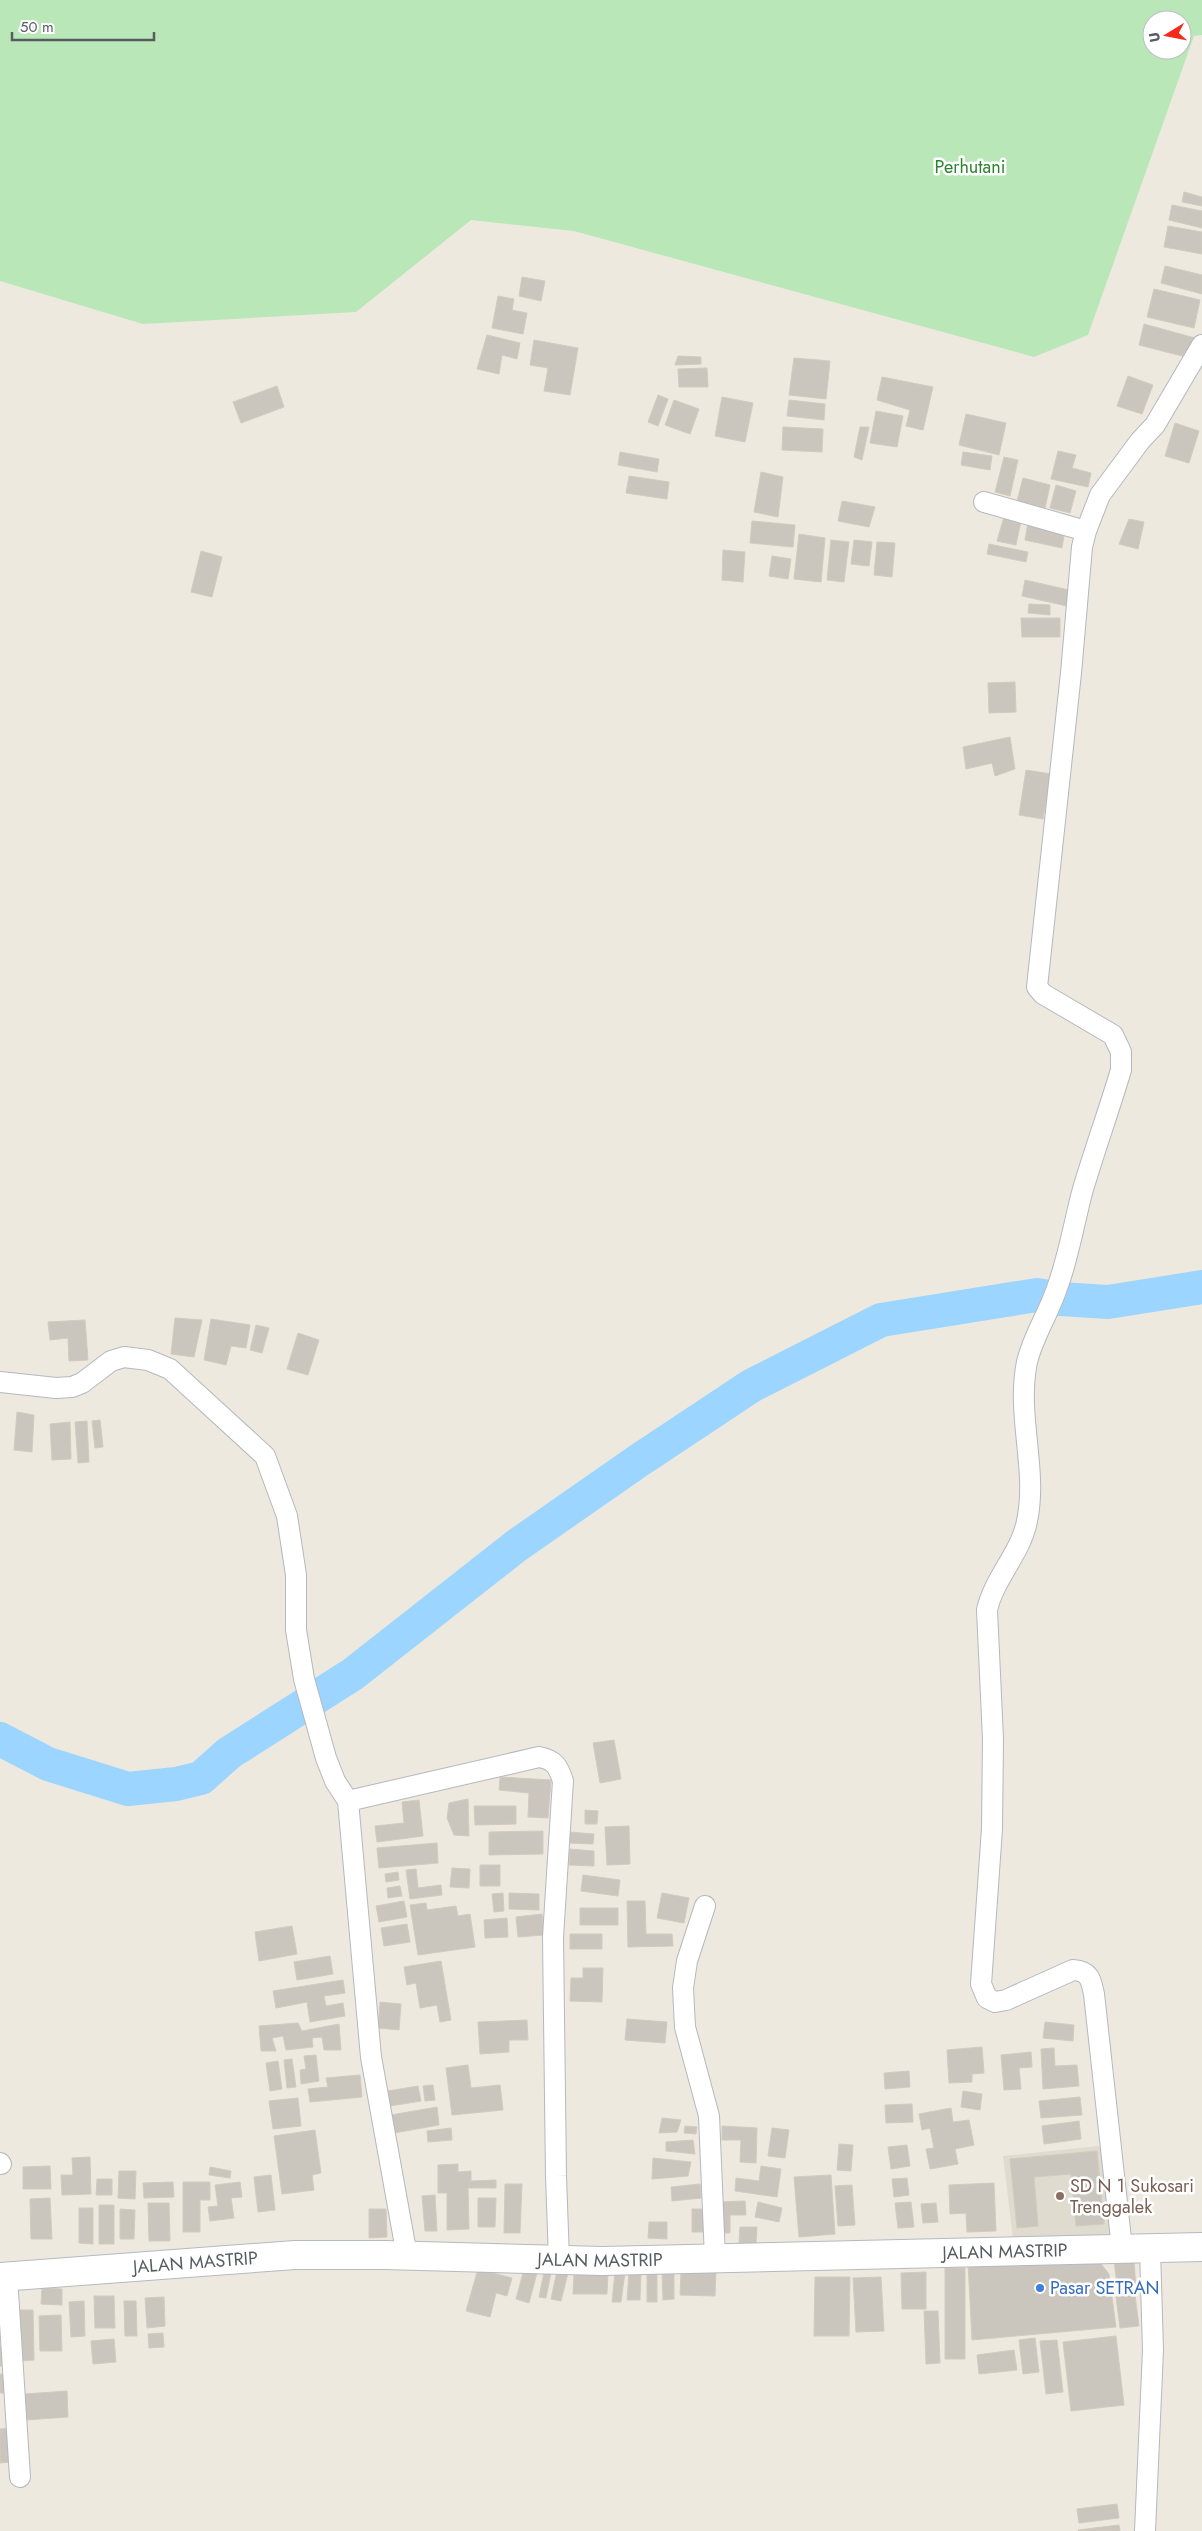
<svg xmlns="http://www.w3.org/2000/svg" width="1202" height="2531" font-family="Jost,sans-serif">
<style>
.education{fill:#dfdbcf}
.green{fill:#b9e7b8;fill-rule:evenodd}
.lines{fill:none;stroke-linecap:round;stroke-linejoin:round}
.river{stroke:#9cd5ff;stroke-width:34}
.building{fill:#cac6be;stroke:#d2cbbd}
.minor-casing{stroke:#b5b8bd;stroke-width:22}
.secondary-casing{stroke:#b5b9c0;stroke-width:30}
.minor{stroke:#fff;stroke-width:20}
.secondary{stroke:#fff;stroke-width:28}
.education-dot{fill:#8d6e63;stroke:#fff;stroke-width:2}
.shop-dot{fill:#3f7fe0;stroke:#fff;stroke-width:2}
.labels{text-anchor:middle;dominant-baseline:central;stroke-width:5;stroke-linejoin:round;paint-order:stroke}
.park-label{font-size:18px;fill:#2d8430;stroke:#fff}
.education-label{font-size:18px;fill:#785e54;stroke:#fff;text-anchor:start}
.street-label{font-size:18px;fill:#585c61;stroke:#fff}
.shop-label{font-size:18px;fill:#366cbe;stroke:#fff;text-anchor:start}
</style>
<rect width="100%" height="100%" fill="#ede9df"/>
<path class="education" d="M1108 2145 1117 2235 1014 2247 1003 2156Z"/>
<path class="green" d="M0 0H1202V35L1194 36 1088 335 1034 357 574 231 471 220 356 312 143 324 0 281ZM1152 20H1182V50H1152Z"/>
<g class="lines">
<path class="river" d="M0 1739 48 1764 128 1789 176 1784 201 1778 229 1753 353 1674 516 1546 638 1461 751 1386 881 1320 1037 1295 1060 1299 1108 1302 1202 1287"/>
</g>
<path class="building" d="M1184 192 1202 197V206L1182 202Z
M1172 205 1202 211V228L1169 220Z
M1168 226 1202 232V254L1164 247Z
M1165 266 1202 275V294L1161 283Z
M522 277 545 281 541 301 519 296Z
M1154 289 1200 300 1194 328 1147 317Z
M498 296 514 299 512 310 527 313 523 334 492 328Z
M1144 324 1195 338 1190 358 1139 345Z
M487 335 520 343 517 359 502 355 499 374 477 369Z
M534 340 578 348 570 395 544 391 548 368 530 365Z
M678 356 701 357V364L675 365Z
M794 358 830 361 826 399 789 395Z
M707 368 708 387H679L678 369Z
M1128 376 1153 385 1142 414 1117 406Z
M882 377 933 387 923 430 906 426 910 410 877 400Z
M277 386 284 407 241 423 233 402Z
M658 395 668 399 658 426 648 422Z
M722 397 753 403 745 442 715 436Z
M674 400 699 409 690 434 665 425Z
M789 400 825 404 824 420 787 416Z
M876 411 903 416 897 447 870 443Z
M966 414 1006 423 999 455 959 445Z
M1175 423 1199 431 1189 463 1165 456Z
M783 427 823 429 822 452 782 450Z
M860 427H869L862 460 854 457Z
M1058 451 1076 455 1072 468 1091 473 1088 487 1051 479Z
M620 452 659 459 657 472 618 465Z
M963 452 992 456 990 470 961 465Z
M1004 457 1018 460 1010 496 995 492Z
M761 472 783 477 778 517 754 512Z
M629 476 669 482 667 499 626 493Z
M1023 478 1050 485 1045 508 1017 501Z
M1056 485 1076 491 1070 513 1050 508Z
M842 501 875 507 869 527 838 521Z
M1004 517 1021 521 1016 545 997 541Z
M1129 519 1144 522 1138 549 1119 544Z
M752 521 795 525 793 547 750 543Z
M1028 522 1065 530 1062 548 1025 540Z
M799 534 825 538 821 582 794 579Z
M831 540 849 542 844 582 827 580Z
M854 540 872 542 869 566 851 564Z
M877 542 895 543 892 577 874 575Z
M989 544 1028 552 1026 562 987 554Z
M723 550 745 552 743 582 722 580Z
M201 551 222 557 212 597 191 592Z
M772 556 791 559 788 579 769 576Z
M1025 580 1069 590 1067 606 1022 596Z
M1029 604 1050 605V615L1028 613Z
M1021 618H1060V637H1022Z
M1015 682 1016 712 989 713 988 683Z
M1010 737 1015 769 995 776 992 763 966 769 963 747Z
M1026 770 1051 774 1043 819 1019 815Z
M175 1318 202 1320 194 1357 171 1354Z
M211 1319 250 1325 246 1348 231 1346 226 1365 204 1360Z
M85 1320 88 1360 69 1361 68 1338 50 1340 48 1322Z
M256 1325 269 1328 262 1353 250 1350Z
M298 1333 319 1340 308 1375 287 1369Z
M17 1412 34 1415 32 1452 14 1450Z
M100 1420 103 1447 95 1448 92 1421Z
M87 1421 89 1462 78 1463 75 1422Z
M70 1422 71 1459 52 1460 50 1424Z
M614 1740 621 1779 600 1783 593 1743Z
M500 1777 551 1780 548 1818 528 1817 529 1793 499 1790Z
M468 1799 469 1836 454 1835 447 1818 449 1803Z
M419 1800 423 1836 377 1842 375 1826 404 1823 402 1802Z
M474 1806H516V1824L475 1825Z
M585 1810 598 1811 597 1824H585Z
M629 1826 630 1864 607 1865 605 1827Z
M543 1831V1854L489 1855V1832Z
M569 1832 594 1834 593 1844 568 1843Z
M437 1843 438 1863 379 1868 377 1848Z
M570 1849 594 1851V1866L569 1865Z
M480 1865H500V1886H480Z
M452 1868 470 1869 469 1888 450 1887Z
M416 1869 418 1888 441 1885 442 1895 410 1899 406 1870Z
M398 1872 399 1880 386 1882 385 1874Z
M583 1875 620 1880 618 1896 581 1891Z
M400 1886 402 1896 388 1898 387 1888Z
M503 1893 504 1911 494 1912 492 1894Z
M509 1893 539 1894V1910L509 1909Z
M662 1893 689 1898 684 1923 657 1918Z
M404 1901 407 1917 379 1922 376 1906Z
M627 1901H645L646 1934H672L673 1946 628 1947Z
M426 1903 427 1910 456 1906 458 1916 470 1914 475 1947 418 1955 410 1905Z
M580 1908H618V1925H580Z
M542 1914 544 1935 518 1937 516 1917Z
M507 1918 508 1937 485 1938 484 1920Z
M407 1924 410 1942 384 1946 381 1928Z
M292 1926 297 1954 259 1961 255 1932Z
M570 1934H602V1949H570Z
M330 1956 333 1974 297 1980 294 1962Z
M441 1961 451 2020 440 2022 437 2005 420 2008 416 1983 407 1985 404 1967Z
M583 1968H603L602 2002 570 2001 571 1978H583Z
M343 1980 345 1993 324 1996 326 2006 343 2003 345 2016 310 2022 307 2002 276 2008 273 1991Z
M380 2002 401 2004 399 2030 378 2028Z
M627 2019 667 2022 665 2043 625 2040Z
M527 2020 528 2040H509V2052L480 2054 478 2022Z
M1045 2022 1074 2025 1073 2041 1043 2038Z
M298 2023 302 2031 339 2024 341 2050H324L322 2037 312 2038 313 2047 286 2050 283 2036 272 2038 276 2051H261L259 2026Z
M982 2047 984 2073 972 2074V2082L949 2083 947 2050Z
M1054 2048 1055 2066 1077 2065 1079 2086 1043 2089 1041 2049Z
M1031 2052 1032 2067 1019 2068 1021 2089 1004 2090 1001 2055Z
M316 2055 319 2081 301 2084 300 2070 306 2069 304 2056Z
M292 2059 296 2087 287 2088 284 2060Z
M278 2061 282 2089 270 2091 266 2063Z
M468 2065 471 2088 500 2085 503 2110 452 2115 446 2068Z
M909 2071 910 2087 885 2089 884 2073Z
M360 2075 362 2097 310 2102 308 2089 328 2087 326 2078Z
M433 2085 435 2100 425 2101 423 2086Z
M418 2086 421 2101 390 2106 388 2091Z
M963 2091 982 2094 980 2110 961 2107Z
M1080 2097 1082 2115 1041 2118 1039 2101Z
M298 2098 301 2126 273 2129 269 2101Z
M912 2104 913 2122 886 2123 885 2105Z
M437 2107 439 2125 394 2133 391 2115Z
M951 2108 953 2122 969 2120 974 2145 955 2149 958 2164 930 2169 926 2149 934 2148 930 2128 922 2130 919 2114Z
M662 2118 681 2120 677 2132 659 2133Z
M1079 2121 1081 2139 1044 2144 1042 2126Z
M685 2126 697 2127 696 2134 684 2133Z
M722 2126 757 2128 756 2163 740 2162 741 2140H722Z
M451 2128 452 2140 428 2142 427 2131Z
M772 2128 789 2130 785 2158 768 2156Z
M315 2130 321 2173 312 2175 314 2190 282 2194 274 2136Z
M693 2140 695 2154 666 2151V2142Z
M839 2144 853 2145 851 2171 837 2170Z
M907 2145 910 2166 891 2169 888 2147Z
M1097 2151 1104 2224 1076 2226 1071 2174 1034 2177 1038 2226 1017 2228 1010 2159Z
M90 2157 91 2194 62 2195 61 2175H73L72 2158Z
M653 2158 691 2162 688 2176 652 2179Z
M458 2164V2172L471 2171V2181L496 2180V2188H468L469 2229 447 2230V2193H438V2165Z
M50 2166 51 2189H23V2167Z
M761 2166 781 2169 777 2197 735 2191 736 2178 759 2181Z
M210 2167 231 2171 230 2178 209 2175Z
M119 2171H136L135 2199 118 2198Z
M271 2175 275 2210 258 2212 254 2177Z
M831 2175 835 2234 799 2237 794 2177Z
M907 2178 909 2195 894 2197 892 2179Z
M97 2179H112V2195H96Z
M173 2182 174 2197 144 2198 143 2183Z
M183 2182H210V2200H200V2232H183Z
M240 2182 242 2197 231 2198 234 2218 210 2221 208 2207 218 2206 215 2185Z
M994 2183 996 2231 967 2232 966 2213 950 2214 949 2185Z
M505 2184H522L520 2233H504Z
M700 2184 701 2198 672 2201 671 2187Z
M852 2185 855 2225 838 2226 835 2186Z
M435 2195 437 2231H425L422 2196Z
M50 2198 52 2239H31L30 2199Z
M478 2198H496L495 2227H478Z
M745 2201 746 2215H730V2233H718L717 2202Z
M758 2202 782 2208 779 2222 755 2217Z
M911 2202 914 2227 898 2228 895 2203Z
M148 2203H169L170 2241H149Z
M936 2203 938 2222 923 2223 921 2204Z
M99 2205H114V2244H99Z
M79 2208H93V2244L79 2243Z
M120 2209 135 2210 134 2239H120Z
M369 2209H386L387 2237 369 2238Z
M692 2209H705L706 2232H692Z
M649 2222H667V2239L648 2238Z
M740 2227H757L756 2244 739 2243Z
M1094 2255 1109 2274 1116 2327 972 2340 968 2263Z
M1134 2259 1136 2291 1118 2293 1114 2261Z
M945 2268H965V2359H945Z
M478 2269 512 2278 507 2296 496 2293 490 2317 466 2311Z
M524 2269 537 2273 529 2303 516 2299Z
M557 2271 568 2273 561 2301 551 2299Z
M662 2271H674V2299L663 2300Z
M681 2271H716L715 2296 680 2295Z
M544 2272 551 2273 546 2298 539 2297Z
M615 2272H625L621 2302H612Z
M629 2272 641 2273 640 2300H627Z
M926 2272V2309H902L901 2273Z
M574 2273 608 2274 607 2294H573Z
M647 2273H657V2302H647Z
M815 2277H850L849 2336H814Z
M881 2277 884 2331 856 2332 853 2278Z
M42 2288 62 2289V2305L41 2304Z
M1135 2295 1139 2326 1120 2328 1116 2297Z
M94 2296H114L115 2328H95Z
M164 2297 165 2326 147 2328 145 2298Z
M84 2301 85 2336 71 2337 69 2302Z
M124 2301H136L137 2336H125Z
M18 2310H33L34 2360 20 2361Z
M924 2311H938L940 2363 926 2364Z
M61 2315 62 2351H40L39 2316Z
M163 2333 164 2347 149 2348 148 2334Z
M1116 2336 1124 2405 1071 2411 1063 2342Z
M1035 2338 1039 2372 1023 2374 1019 2340Z
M114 2339 116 2362 93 2364 91 2341Z
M1057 2340 1063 2392 1046 2394 1040 2341Z
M0 2346H6L7 2366H0Z
M1014 2350 1017 2370 979 2374 977 2355Z
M0 2374H7L9 2393H0Z
M67 2391 68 2417 26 2420 25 2394Z
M10 2428 11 2462 0 2463V2429Z
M1117 2504 1119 2518 1079 2523 1077 2509Z
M1119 2525 1120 2531H1079L1078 2530Z"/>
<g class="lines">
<g class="minor-casing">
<path id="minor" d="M984 502 1086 531 1082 547 1071 673 1037 987 1043 994 1113 1035 1121 1052V1070C1109 1110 1095 1149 1083 1189 1074 1222 1069 1256 1057 1288 1049 1313 1033 1336 1027 1362 1016 1415 1038 1469 1027 1521 1021 1553 994 1578 987 1610L993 1739 992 1829 981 1984 987 1998 995 2002 1006 2000 1073 1970C1090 1971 1091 1980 1094 1994L1122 2248
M1086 531 1100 495 1140 441 1155 425 1202 345
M0 1382 56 1388 72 1387 82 1383 111 1361 124 1357 148 1360 170 1369 265 1456 287 1516 296 1575V1630L304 1679 326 1758 335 1781 348 1801
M705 1906 687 1961 683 1988 685 2027 709 2116 715 2258
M0 2163 1 2164
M407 2256 371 2057 348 1801 539 1757C555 1760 558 1766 563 1781L553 1937 556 2176 559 2260
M7 2277 20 2477
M1145 2531 1153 2350 1150 2249"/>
</g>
<g class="secondary-casing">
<g id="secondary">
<path id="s1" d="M0 2277 295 2255H385L602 2261 1202 2247"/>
</g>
</g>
<use href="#minor" class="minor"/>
<use href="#secondary" class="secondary"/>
</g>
<circle class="education-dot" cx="1060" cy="2196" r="5"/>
<circle class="shop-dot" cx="1040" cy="2288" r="5"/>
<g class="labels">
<g class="park-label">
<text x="970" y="167">Perhutani</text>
</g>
<g class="education-label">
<text x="1070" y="2186">SD N 1 Sukosari<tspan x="1070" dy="21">Trenggalek</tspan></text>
</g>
<g class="street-label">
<text stroke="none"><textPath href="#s1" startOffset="1006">JALAN MASTRIP</textPath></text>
<text stroke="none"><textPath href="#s1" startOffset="601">JALAN MASTRIP</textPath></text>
<text stroke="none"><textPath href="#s1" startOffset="196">JALAN MASTRIP</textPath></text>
</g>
<g class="shop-label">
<text x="1050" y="2288">Pasar SETRAN</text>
</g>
</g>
<g transform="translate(1167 35) rotate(260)"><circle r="24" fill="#ffffff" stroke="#bcbec0"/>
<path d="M0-4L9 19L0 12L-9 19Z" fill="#f7291a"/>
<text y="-8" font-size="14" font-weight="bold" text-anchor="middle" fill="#585c61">U</text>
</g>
<path d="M12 32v8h142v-8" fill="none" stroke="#585c61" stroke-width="2.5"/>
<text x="20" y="32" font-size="15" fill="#585c61" stroke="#ffffff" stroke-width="4" paint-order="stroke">50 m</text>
</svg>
